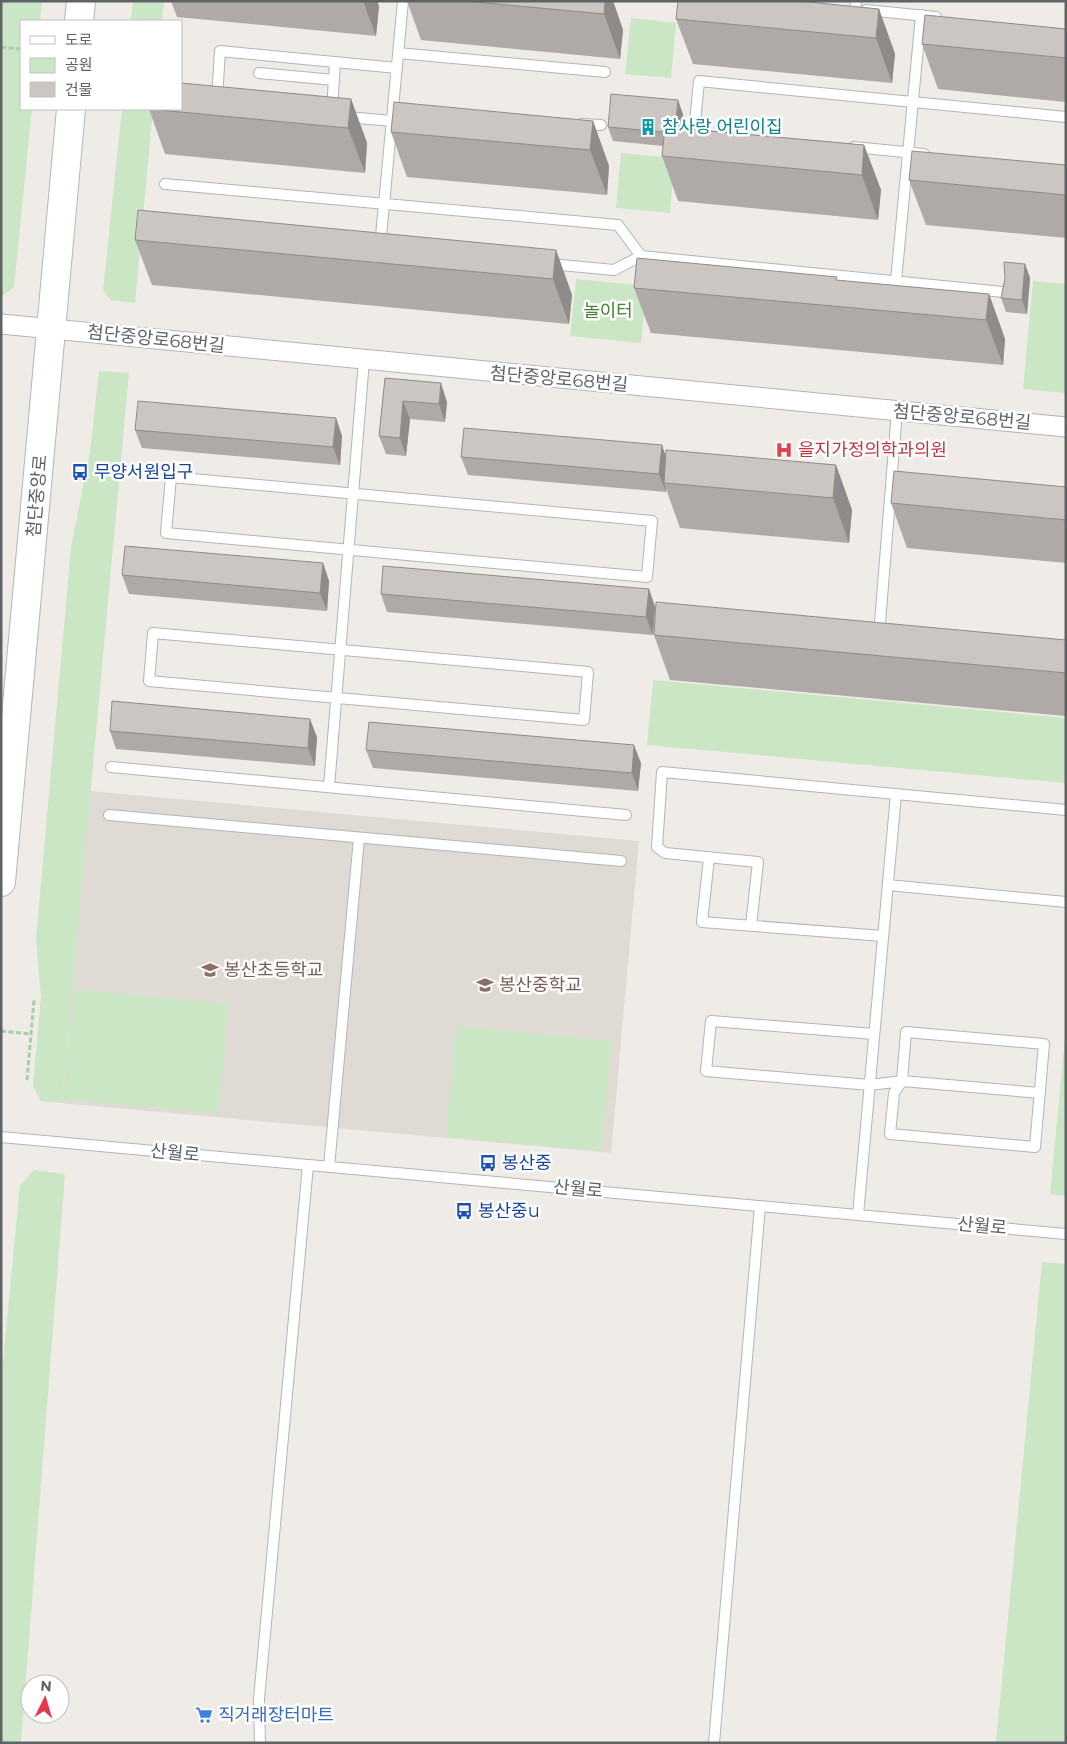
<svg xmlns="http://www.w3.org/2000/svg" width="1067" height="1744" font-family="Montserrat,'Noto Sans KR',sans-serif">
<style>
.education{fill:#dfdbd4}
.green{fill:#cbe6c4}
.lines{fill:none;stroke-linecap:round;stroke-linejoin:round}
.lane-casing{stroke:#b1b5b8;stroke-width:12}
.street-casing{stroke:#b1b5b8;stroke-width:21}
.secondary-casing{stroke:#b2b7ba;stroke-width:30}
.path{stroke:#a4d0a6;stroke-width:3;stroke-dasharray:5 2.5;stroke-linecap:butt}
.lane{stroke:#fff;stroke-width:10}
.street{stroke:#fff;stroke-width:19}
.secondary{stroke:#fff;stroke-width:28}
.wall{fill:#afaaa7}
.shaded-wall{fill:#8e8b88}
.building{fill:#cbc6c2;stroke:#8e8b88}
.labels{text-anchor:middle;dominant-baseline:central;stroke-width:5;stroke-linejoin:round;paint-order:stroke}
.culture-label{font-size:18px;fill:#0d838f;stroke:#fff;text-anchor:start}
.park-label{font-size:18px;fill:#448338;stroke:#fff}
.street-label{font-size:18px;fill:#5e6366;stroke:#fff}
.health-label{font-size:18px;fill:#be3a42;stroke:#fff;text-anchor:start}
.transit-label{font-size:18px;fill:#164399;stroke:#fff;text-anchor:start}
.education-label{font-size:18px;fill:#785e54;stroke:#fff;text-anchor:start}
.shop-label{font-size:18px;fill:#366cbe;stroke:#fff;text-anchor:start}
</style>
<rect width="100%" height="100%" fill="#efebe6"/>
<path class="education" d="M90 791 639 841 611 1153 62 1103Z"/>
<path class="green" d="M1 1H42L40 21H21V109H32L14 287 1 297Z
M133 1H164L162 21H131Z
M631 18 676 23 671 78 625 74Z
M122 109H153L135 303 111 300 103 290Z
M621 153 675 158 670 213 616 208Z
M576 279 647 286 641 343 570 336Z
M1033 281 1066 284V393L1023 389Z
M99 371 129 373 62 1103 41 1101 33 1086 41 996 36 939 71 547 90 452Z
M653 680 1066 718V783L647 745Z
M74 989 229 1004 218 1114 63 1099Z
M456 1026 612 1041 601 1151 446 1137Z
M1066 1027V1196L1050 1194Z
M34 1170 65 1174 21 1743H1V1382L20 1185Z
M1042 1262 1066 1264V1743H996Z"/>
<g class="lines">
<g class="lane-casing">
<path id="lane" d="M855 9 856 1
M866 10 936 17
M398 53 605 72
M259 73 334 80
M217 98 220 51 397 68
M332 111 335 62
M347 117 392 121
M581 124 601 125
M702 133 694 132 699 81 1066 117
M854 147 924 154
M165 184 618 225 641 256
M380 247 403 1
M550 264 614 270 641 256 1003 292
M896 281 921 15
M171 477 652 521 647 577 166 533Z
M153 633 588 672 584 720 149 681Z
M879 635 897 411
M111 767 626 815
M329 787 364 360
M109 815 621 861
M709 858 702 922 883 936
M888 885 1066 902
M751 926 758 862 665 853 657 847 662 772 1066 810
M906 1032 1044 1044 1035 1147 890 1134 894 1093 902 1081Z
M874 1034 711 1021 706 1071 870 1085 902 1081 1040 1093
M1 1137 1066 1234
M329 1167 359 838
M858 1215 896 794
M260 1743 259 1699 308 1165
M714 1743 760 1206"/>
</g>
<g class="street-casing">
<path id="street" d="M1 324 1066 427"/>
</g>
<g class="secondary-casing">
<path id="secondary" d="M79 21 81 1
M1 882 71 109"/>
</g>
<path class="path" d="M1 47 21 49
M1 1031 31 1034
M27 1080 34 1000"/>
<use href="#lane" class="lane"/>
<use href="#street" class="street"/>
<use href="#secondary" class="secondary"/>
</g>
<path class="wall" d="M171 1H377L379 6 376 36 177 17Z
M407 1H613L623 30 620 59 421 40Z
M879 9 895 54 892 83 693 64 676 19Z
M1066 29V102L938 89 922 44Z
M351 99 367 143 365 173 165 154 149 109Z
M683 114 681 128 864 145 881 190 878 220 678 201 662 156 663 146 613 141 608 127Z
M593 121 609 166 607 195 407 177 391 132Z
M1066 165V238L926 225 909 180Z
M135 240 556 250 572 295 569 324 152 285Z
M1025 264 1030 278 1027 314 1006 312 1001 298Z
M838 281 989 294 1005 339 1003 365 651 333 634 288Z
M385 378 447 402 445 422 410 419 406 456 386 454 379 436Z
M336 418 342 436 340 465 142 448 135 430Z
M461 457H666L836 465 852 510 849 543 680 528 666 489V492L468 475Z
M1066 487V563L907 548 891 503Z
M323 563 329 581 327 611 129 594 122 575Z
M649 589 655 607 653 635 387 612 381 594Z
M654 635 1066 640V716L670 680Z
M110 731 317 737 315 766 116 749Z
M366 750 641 763 638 791 373 768Z"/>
<path class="shaded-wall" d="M363 1H377L379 6 376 36Z
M605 1H613L623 30 620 59 604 14Z
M879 9 895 54 892 83 876 38Z
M351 99 367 143 365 173 348 128Z
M678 100 683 114 680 147 675 133Z
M593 121 609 166 607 195 590 150Z
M864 145 881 190 878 220 862 175Z
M556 250 572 295 569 324 553 279Z
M1025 264 1030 278 1027 314 1022 300Z
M989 294 1005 339 1003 365 986 320Z
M441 383 447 402 445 422 439 404Z
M403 401 410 419 406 456 400 438Z
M336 418 342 436 340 465 333 447Z
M662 445 668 463 664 483 666 489V492L659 474Z
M836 465 852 510 849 543 833 498Z
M323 563 329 581 327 611 320 593Z
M649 589 655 607 653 635 646 617Z
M310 719 317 737 315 766 308 748Z
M634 745 641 763 638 791 632 773Z"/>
<path class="building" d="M465 1H605L604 14Z
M678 1H798L879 9 876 38 676 19Z
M925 15 1066 29V58L922 44Z
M181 83 351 99 348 128 149 109H181Z
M611 94 678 100 675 128 665 127 664 132 608 127Z
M394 102 593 121 590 150 391 132Z
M665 127 864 145 862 175 662 156Z
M912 151 1066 165V195L909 180Z
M138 210 556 250 553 279 135 240Z
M637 258 837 277 836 280 989 294 986 320 634 288Z
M1004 262 1025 264 1022 300 1001 298 1005 278Z
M385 378 441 383 439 404 403 401 400 438 379 436Z
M138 401 336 418 333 447 135 430Z
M464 428 662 445 659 474 461 457Z
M666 450 836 465 833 498 664 483Z
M894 471 1066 487V520L891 503Z
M125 546 323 563 320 593 122 575Z
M383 566 649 589 646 617 381 594Z
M656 602 1066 640V673L654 635Z
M112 701 310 719 308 748 110 731Z
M369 722 634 745 632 773 366 750Z"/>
<defs>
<g id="building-bare" transform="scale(1.35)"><path d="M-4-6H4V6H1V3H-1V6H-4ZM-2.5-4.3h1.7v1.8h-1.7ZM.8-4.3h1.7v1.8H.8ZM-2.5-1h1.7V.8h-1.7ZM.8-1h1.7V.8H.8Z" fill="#0f9aa8" stroke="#fff" stroke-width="2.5" paint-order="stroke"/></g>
<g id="hospital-bare" transform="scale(1.35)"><path d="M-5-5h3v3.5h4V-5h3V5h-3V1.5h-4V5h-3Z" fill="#e0444e" stroke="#fff" stroke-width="2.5" paint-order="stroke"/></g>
<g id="bus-bare" transform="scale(1.35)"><path d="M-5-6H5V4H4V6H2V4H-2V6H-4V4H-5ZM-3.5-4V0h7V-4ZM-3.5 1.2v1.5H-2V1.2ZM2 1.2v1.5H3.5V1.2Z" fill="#1a4fb4" stroke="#fff" stroke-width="2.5" paint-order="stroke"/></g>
<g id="school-bare" transform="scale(1.35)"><path d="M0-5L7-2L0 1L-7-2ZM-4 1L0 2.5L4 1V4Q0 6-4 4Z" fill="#8d6e63" stroke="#fff" stroke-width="2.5" paint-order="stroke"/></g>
<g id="supermarket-bare" transform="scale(1.35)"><path d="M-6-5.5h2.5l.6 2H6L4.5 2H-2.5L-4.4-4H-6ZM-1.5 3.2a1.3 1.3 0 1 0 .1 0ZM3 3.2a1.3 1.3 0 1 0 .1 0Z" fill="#3f7fe0" stroke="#fff" stroke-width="2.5" paint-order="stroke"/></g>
</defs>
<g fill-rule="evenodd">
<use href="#building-bare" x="648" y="127"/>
<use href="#hospital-bare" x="784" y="450"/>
<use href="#bus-bare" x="80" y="472"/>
<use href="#school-bare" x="210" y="970"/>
<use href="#school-bare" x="485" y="985"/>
<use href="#bus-bare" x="488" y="1163"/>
<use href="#bus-bare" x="464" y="1211"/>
<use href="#supermarket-bare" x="204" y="1715"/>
</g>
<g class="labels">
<g class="culture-label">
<text x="662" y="127">참사랑 어린이집</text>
</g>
<g class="park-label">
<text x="608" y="311">놀이터</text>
</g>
<g class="street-label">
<text transform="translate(156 339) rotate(6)">첨단중앙로68번길</text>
<text transform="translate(559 379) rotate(5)">첨단중앙로68번길</text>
<text transform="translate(962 417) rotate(5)">첨단중앙로68번길</text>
<text transform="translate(37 496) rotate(-85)">첨단중앙로</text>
<text transform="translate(175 1153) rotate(5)">산월로</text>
<text transform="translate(578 1189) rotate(5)">산월로</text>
<text transform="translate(982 1226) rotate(5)">산월로</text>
</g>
<g class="health-label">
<text x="798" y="450">을지가정의학과의원</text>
</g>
<g class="transit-label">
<text x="94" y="472">무양서원입구</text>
<text x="502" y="1163">봉산중</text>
<text x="478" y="1211">봉산중u</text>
</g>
<g class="education-label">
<text x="224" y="970">봉산초등학교</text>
<text x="499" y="985">봉산중학교</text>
</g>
<g class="shop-label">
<text x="218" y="1715">직거래장터마트</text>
</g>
</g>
<rect width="1067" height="1744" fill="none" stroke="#5e6366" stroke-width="5"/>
<rect x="20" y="20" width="162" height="90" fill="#ffffff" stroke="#bfc1c2"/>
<rect x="30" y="36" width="25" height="8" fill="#ffffff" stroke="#bfc1c2"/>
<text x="65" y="45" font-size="15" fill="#5e6366">도로</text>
<rect x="30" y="58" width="25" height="15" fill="#cbe6c4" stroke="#bfc1c2"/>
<text x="65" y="70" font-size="15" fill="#5e6366">공원</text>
<rect x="30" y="82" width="25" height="15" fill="#cbc6c2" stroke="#bfc1c2"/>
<text x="65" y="95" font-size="15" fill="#5e6366">건물</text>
<g transform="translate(45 1699) rotate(5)"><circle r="24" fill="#ffffff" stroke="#bfc1c2"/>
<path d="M0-4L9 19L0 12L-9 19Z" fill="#e3394f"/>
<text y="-8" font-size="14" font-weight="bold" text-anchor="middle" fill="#5e6366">N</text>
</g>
</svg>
